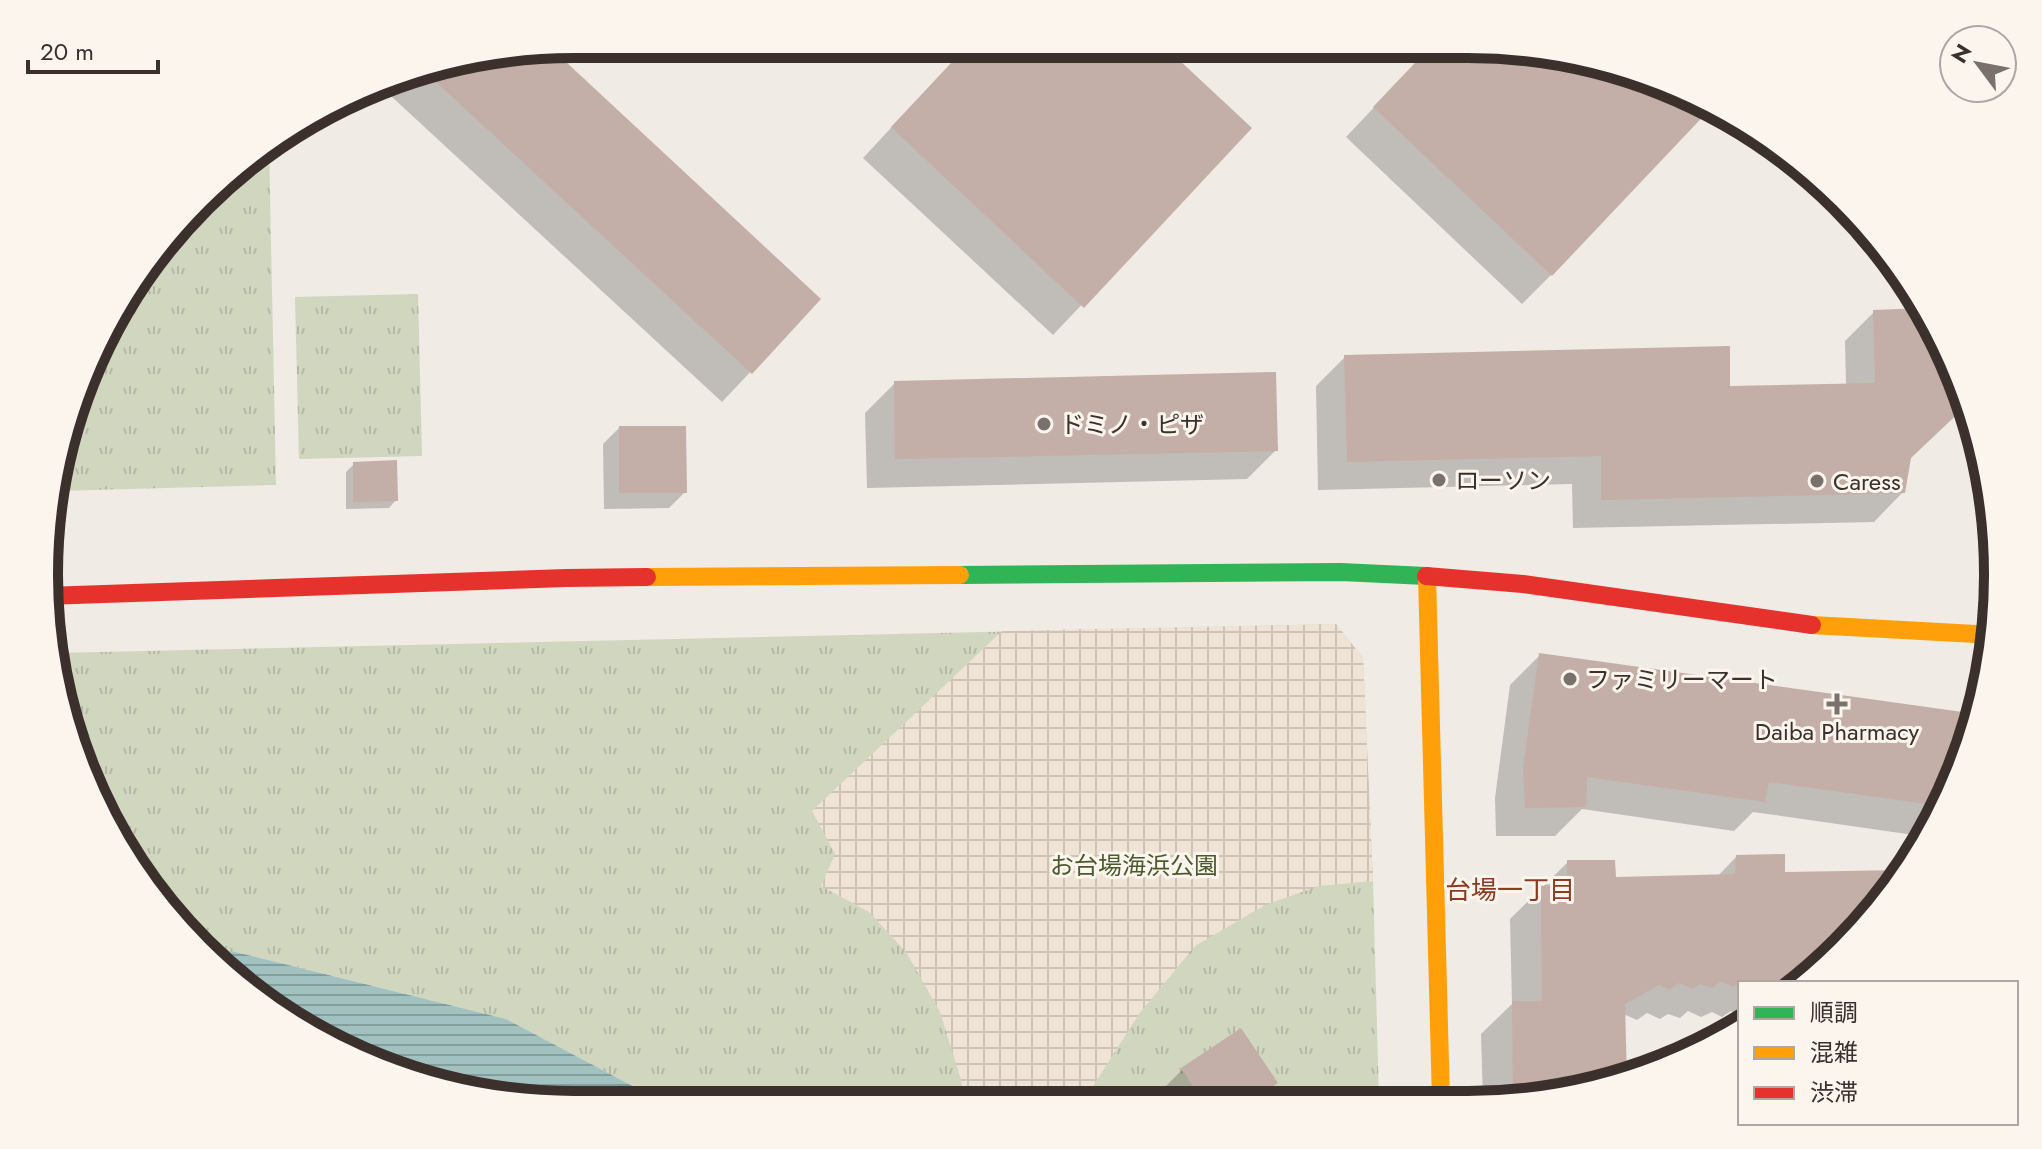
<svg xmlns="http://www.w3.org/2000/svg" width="2042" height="1149" font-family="Jost,'Noto Sans JP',sans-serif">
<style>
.park{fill:url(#park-tufts)}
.plaza{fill:url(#plaza-grid)}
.water{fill:url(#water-rules)}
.shadow{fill:#0003}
.building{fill:#c3afa7}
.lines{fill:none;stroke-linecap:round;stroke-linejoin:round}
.fast{stroke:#30b455;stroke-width:18}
.slow{stroke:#ff9f0a;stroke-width:18}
.jam{stroke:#e5322d;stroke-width:18}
.poi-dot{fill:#7a716c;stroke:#fbf5ee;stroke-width:3}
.labels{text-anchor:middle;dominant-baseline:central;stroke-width:6;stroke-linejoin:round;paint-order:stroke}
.poi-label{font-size:24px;fill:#3b302b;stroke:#fbf5ee;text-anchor:start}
.park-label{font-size:24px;fill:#4a5a2e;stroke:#fbf5ee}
.neighbourhood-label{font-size:26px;fill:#8c3b22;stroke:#fbf5ee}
.rim{fill:none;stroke:#3b302b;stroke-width:10}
</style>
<defs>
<pattern id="park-tufts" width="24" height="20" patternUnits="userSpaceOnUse" patternTransform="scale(2)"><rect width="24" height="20" fill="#d1d6bf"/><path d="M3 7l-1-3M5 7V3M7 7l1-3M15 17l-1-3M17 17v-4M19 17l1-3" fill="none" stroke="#b4b8a4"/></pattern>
<pattern id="plaza-grid" width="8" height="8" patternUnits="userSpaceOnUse" patternTransform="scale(2)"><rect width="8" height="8" fill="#eee3d5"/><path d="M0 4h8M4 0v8" fill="none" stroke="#cdc3b7"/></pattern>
<pattern id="water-rules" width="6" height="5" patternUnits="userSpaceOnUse" patternTransform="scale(2)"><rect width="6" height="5" fill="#a1c2c1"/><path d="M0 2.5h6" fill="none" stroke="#849e9d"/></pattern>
</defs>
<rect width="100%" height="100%" fill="#f0ebe5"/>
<path class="park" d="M269 144 276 485 57 491 62 437 134 279 252 153Z
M418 294 422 456 299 459 295 297Z
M1336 624 1363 658 1373 881 1379 1101 653 1104 644 1092 506 1019 199 943 175 924 84 777 55 653Z"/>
<path class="plaza" d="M1336 624 1363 658 1373 881 1319 886 1265 905 1195 946 1139 1014 1083 1102H964L961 1080 940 1012 906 952 869 912 821 886 835 854 812 811 1002 631Z"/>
<path class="water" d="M199 943 506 1019 644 1092 653 1104H540L437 1087 309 1034Z"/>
<path class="shadow" d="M969 44 1160 45 1249 128 1053 335 863 158Z
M1433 45 1551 275 1522 304 1346 137Z
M548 48 819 299 722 402 379 85 404 72Z
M1925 310 1943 340 1967 403 1908 459 1903 492 1874 522 1573 528 1572 484 1318 490 1316 386 1345 357 1728 388 1846 386 1845 341 1874 312Z
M895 383 1276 450 1247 479 867 488 865 413Z
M619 428 685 492 669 508 604 509 603 444Z
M354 464 396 500 389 508 346 509V472Z
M1540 655 1977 716 1970 745 1928 837 1753 812 1734 831 1582 809 1555 836H1496L1495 798 1510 685Z
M1904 853H1917L1843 949 1802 983H1740V1015L1731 1011 1722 1017 1712 1012 1701 1017 1688 1011 1680 1018 1668 1014 1660 1019 1647 1013 1637 1020 1626 1015 1624 1017 1625 1080 1536 1101H1483L1481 1034 1512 1004 1510 919 1568 862 1614 879 1717 877 1736 857 1783 874 1885 872Z
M1240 1031 1275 1083 1255 1101 1177 1102 1166 1086 1182 1070Z"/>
<path class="building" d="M969 44 1163 45 1252 128 1084 308 891 127Z
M1432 45H1502L1638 72 1713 106 1552 276 1373 107Z
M551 48 821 299 752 374 422 69Z
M1924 308 1943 340 1968 404 1911 458 1905 493 1601 500V456L1347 462 1344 355 1730 346V386L1875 383 1873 310Z
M1276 372 1278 451 895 459 894 381Z
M619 426H686L687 493H619Z
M397 460 398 501 353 502V462Z
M1539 653 1977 714 1970 745 1942 806 1769 782 1765 802 1587 777 1586 807 1525 808 1523 768Z
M1785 854V872L1904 870 1843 949 1802 983H1740L1733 987 1721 981 1712 988 1700 984 1692 989 1679 983 1669 990 1659 985 1625 1004 1627 1079 1536 1101H1513L1512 1001H1542L1541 886 1567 885V860H1615L1616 877 1735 874 1736 855Z
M1241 1028 1278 1083 1250 1101 1203 1102 1181 1068Z"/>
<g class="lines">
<path class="fast" d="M960 575 1341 572 1426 576"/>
<path class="slow" d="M1427 576 1441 1101
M647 577 960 575
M1812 625 1994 635"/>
<path class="jam" d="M1426 576 1523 584 1812 625
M46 596 566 578 647 577"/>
</g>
<g class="poi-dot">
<circle cx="1044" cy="424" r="8"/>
<circle cx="1439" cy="480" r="8"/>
<circle cx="1817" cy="481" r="8"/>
<circle cx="1570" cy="679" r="8"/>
<path d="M1833 692h8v8h8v8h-8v8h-8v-8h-8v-8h8z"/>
</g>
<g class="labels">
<g class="poi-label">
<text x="1060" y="424">ドミノ・ピザ</text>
<text x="1455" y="480">ローソン</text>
<text x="1833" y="481">Caress</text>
<text x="1586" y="679">ファミリーマート</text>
<text x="1837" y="731" text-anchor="middle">Daiba Pharmacy</text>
</g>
<g class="park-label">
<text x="1134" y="865">お台場海浜公園</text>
</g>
<g class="neighbourhood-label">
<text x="1510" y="890">台場一丁目</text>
</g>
</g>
<path d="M0 0H2042V1149H0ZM574 58H1468A516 516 0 0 1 1984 574V575A516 516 0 0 1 1468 1091H574A516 516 0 0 1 58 575V574A516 516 0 0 1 574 58Z" fill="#fbf5ee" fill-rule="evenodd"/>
<path class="rim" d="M574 58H1468A516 516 0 0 1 1984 574V575A516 516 0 0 1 1468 1091H574A516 516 0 0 1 58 575V574A516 516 0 0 1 574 58Z"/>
<rect x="1738" y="981" width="280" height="144" fill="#fbf5ee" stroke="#aea6a0" stroke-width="2"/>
<rect x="1754" y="1007" width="40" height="12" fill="#30b455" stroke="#aea6a0" stroke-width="2"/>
<text x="1810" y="1021" font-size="24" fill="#3b302b">順調</text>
<rect x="1754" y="1047" width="40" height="12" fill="#ff9f0a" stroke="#aea6a0" stroke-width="2"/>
<text x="1810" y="1061" font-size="24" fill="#3b302b">混雑</text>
<rect x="1754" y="1087" width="40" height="12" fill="#e5322d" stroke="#aea6a0" stroke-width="2"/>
<text x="1810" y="1101" font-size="24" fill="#3b302b">渋滞</text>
<g transform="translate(1978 64) rotate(302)"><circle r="38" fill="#fbf5ee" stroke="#aea6a0" stroke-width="2"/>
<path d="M0-6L14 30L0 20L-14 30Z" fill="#7a716c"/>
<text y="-12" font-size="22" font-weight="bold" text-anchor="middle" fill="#3b302b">N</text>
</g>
<path d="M28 60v12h130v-12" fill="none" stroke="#3b302b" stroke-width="4"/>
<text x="40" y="60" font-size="24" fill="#3b302b" stroke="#fbf5ee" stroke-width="6" paint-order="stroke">20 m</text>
</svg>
